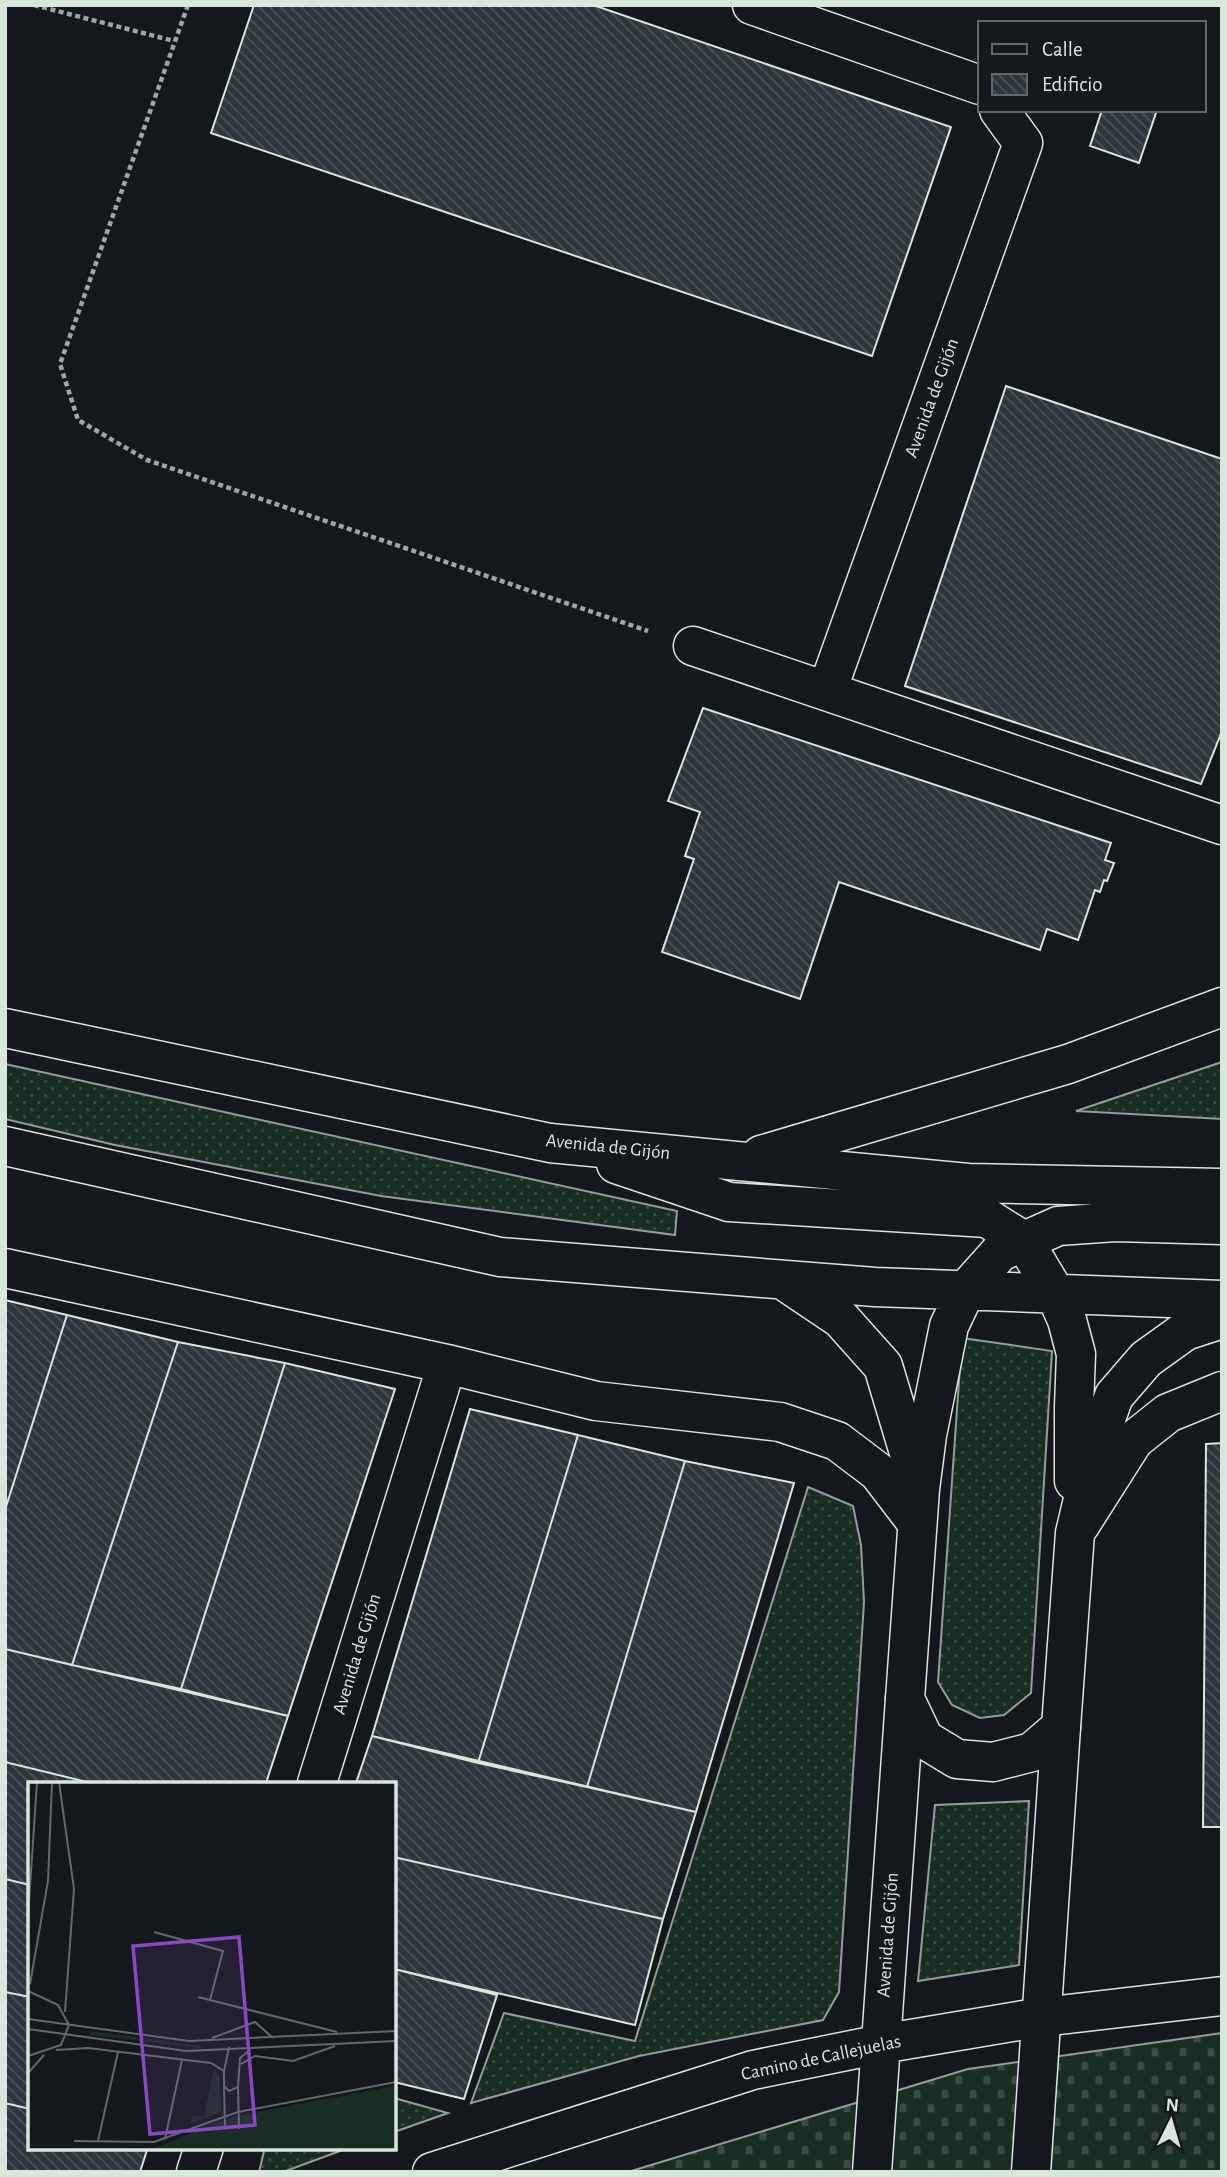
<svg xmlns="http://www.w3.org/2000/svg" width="1227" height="2177" font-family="'Alegreya Sans',sans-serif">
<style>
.grass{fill:url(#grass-dots);stroke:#939e99;stroke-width:2}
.cemetery{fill:url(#cemetery-stones);stroke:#939e99;stroke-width:2}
.building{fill:url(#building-back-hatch);stroke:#d8e6dc;stroke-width:2}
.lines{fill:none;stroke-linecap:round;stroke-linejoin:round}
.minor-casing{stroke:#d8e6dc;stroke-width:41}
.trunk-casing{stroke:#d8e6dc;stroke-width:41}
.path{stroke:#9da8a2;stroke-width:4.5;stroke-dasharray:5 3.5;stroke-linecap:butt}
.minor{stroke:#14181c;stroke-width:38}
.trunk{stroke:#14181c;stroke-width:38}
.labels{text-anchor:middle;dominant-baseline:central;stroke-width:5;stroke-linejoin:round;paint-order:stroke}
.street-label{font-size:19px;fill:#d8e6dc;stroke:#14181c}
.inset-road{fill:none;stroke:#626a69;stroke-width:2}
.view{fill:#8948c3;fill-opacity:0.15;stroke:#8948c3;stroke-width:3.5}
.inset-edge{fill:none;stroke:#d8e6dc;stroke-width:3.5}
</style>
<defs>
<pattern id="grass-dots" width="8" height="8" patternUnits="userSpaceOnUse" patternTransform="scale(1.75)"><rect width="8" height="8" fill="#1a2d24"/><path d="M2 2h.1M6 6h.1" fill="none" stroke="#3b4b43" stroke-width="1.8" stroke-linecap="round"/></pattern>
<pattern id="cemetery-stones" width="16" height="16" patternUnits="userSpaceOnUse" patternTransform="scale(1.75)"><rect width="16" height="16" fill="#1a2d24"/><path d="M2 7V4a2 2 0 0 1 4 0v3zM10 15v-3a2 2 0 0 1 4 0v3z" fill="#3b4b43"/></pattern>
<pattern id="building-back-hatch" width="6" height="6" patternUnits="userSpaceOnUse" patternTransform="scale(1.75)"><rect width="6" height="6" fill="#2c363c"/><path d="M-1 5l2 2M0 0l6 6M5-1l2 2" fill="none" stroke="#4a5358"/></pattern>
</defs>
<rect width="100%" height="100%" fill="#14181c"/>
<path class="grass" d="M1222 1062V1119L1076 1111Z
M5 1064 677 1211 675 1235 381 1196 115 1145 5 1119Z
M962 1338 1052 1351 1031 1693 1004 1715 980 1718 952 1705 938 1682Z
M808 1487 853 1506 861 1545 864 1602 839 1992 823 2020 639 2056 471 2103 504 2013 635 2041Z
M1029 1801 1019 1965 918 1981 935 1805Z
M394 2098 448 2113 394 2132Z
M265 2147H351L283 2172H259Z"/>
<path class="cemetery" d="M1222 2033V2172H628L968 2069Z"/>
<path class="building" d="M254 5H593L951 127 872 356 211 133Z
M1102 110H1157L1139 163 1090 146Z
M1006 386 1222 459V731L1201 784 905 686Z
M703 708 1111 843 1105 860 1114 863 1107 881 1104 880 1100 892 1095 890 1078 940 1047 929 1040 950 839 882 800 999 662 952 694 859 685 856 700 812 668 801Z
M5 1300 67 1315 5 1510Z
M67 1315 178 1342 72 1665 5 1649V1510Z
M178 1342 285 1363 181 1689 72 1665Z
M285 1363 395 1389 288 1716 181 1689Z
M470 1409 578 1435 478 1763 372 1736Z
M578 1435 685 1461 587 1787 478 1763Z
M1222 1443V1827H1203L1206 1444Z
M685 1461 794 1483 696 1812 587 1787Z
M5 1649 288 1716 266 1783H91L5 1762Z
M372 1736 696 1812 663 1919 394 1857V1783H356Z
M5 1762 91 1783H30V1885L5 1879Z
M394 1857 663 1919 635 2025 394 1969Z
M5 1879 30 1885V1997L5 1992Z
M394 1969 497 1995 464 2099 394 2082Z
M5 1992 30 1997V2109L5 2103Z
M5 2103 30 2109V2147H148L140 2172H5Z"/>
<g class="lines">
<g class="minor-casing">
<path id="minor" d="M752 5 980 85
M693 646 1222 825
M827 691 1023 143 999 110
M5 1268 447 1364 596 1401 780 1422 837 1441 878 1472 917 1523
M1080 1525 1134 1440 1168 1413 1222 1391
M317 1783 447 1364
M196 2172 204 2147
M432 2172 753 2070 881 2044 1042 2017 1222 1996
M872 2172 905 1699
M1031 2172 1061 1727"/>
</g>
<g class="trunk-casing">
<path id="trunk" d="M5 1028 550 1143 968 1183 1222 1188
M5 1146 500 1257 875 1287 1222 1300
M761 1155 1068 1064 1222 1007
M616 1164 729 1202 987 1218 1024 1241 1055 1293 1067 1320 1076 1354 1074 1407V1481
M1222 1225 1115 1222 1058 1226 1000 1252 966 1290 949 1326 927 1435 920 1489 905 1699 924 1739 957 1759 993 1762 1032 1752 1061 1727 1075 1533 1094 1453 1114 1396 1146 1359 1185 1331 1222 1319
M786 1282 841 1319 883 1366 916 1476"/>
</g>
<path class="path" d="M34 5 174 41
M188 5 60 364 78 420 147 460 648 631"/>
<use href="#minor" class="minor"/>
<use href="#trunk" class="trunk"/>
</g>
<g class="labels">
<g class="street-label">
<text transform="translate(932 398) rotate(-70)">Avenida de Gijón</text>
<text transform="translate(608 1147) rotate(6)">Avenida de Gijón</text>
<text transform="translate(357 1654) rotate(-73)">Avenida de Gijón</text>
<text transform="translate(888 1935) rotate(-86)">Avenida de Gijón</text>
<text transform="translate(821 2058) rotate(-12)">Camino de Callejuelas</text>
</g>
</g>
<g transform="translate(28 1782)">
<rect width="368" height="368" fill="#14181c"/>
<path d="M63 249 173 264V266L62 253ZM186 286 192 296 193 330 162 342 164 334 176 335Z" fill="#1a2d24"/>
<path d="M367 304V367H124L204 335Z" fill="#1a2d24"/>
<path class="inset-road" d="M31 0 46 107 37 230M0 135 9 0M126 150 195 169 182 218M368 153V191M2 202 20 99 24 0M0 209 30 223 41 243 33 263 0 274M170 215 309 250M0 237 161 259 368 249M0 247 158 269 368 259M184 256 227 240 245 256M201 265 196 289V304L201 309 210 305 212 276 222 268M28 268 60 266 183 281 196 289M213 282 227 274 265 279 307 264M0 291 16 273M196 304 197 347M210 305 211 347M137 357 154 278M46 359 126 360 210 330 368 300M70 359 90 270"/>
<path class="view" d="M211 155 227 343 122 352 105 164Z"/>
<rect width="368" height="368" class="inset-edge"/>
</g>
<rect width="1227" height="2177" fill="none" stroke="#d8e6dc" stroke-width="14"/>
<rect x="978" y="21" width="228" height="91" fill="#14181c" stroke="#626a69" stroke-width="2"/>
<rect x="992" y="44" width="35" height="10" fill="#14181c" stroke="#626a69" stroke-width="2"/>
<text x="1042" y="56" font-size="21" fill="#d8e6dc">Calle</text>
<rect x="992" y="74" width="35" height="21" fill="url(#building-back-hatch)" stroke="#626a69" stroke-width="2"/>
<text x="1042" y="91" font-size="21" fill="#d8e6dc">Edificio</text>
<g transform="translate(1171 2121) rotate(5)" stroke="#14181c" stroke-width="5" paint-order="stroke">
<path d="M0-5L12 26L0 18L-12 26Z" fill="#d8e6dc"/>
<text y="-10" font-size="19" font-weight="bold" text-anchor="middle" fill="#d8e6dc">N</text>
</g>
</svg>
